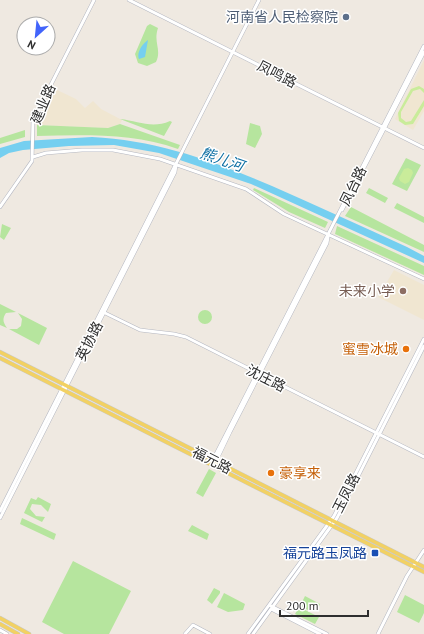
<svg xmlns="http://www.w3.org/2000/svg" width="424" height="634" font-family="'PT Sans','Noto Sans SC',sans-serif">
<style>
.education{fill:#f0e6d1}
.green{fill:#b6e59e}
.pitch{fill:#c9ec9a}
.water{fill:#75cff0}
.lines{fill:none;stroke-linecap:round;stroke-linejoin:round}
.minor-casing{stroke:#b4b7c1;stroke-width:4}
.major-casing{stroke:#c9c9c9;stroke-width:4.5}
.minor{stroke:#fff;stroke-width:3}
.major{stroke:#f2d163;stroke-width:3.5}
.service-dot{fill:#5c6f8a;stroke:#fff;stroke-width:1.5}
.education-dot{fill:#8d6e63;stroke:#fff;stroke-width:1.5}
.food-dot{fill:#e8710a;stroke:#fff;stroke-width:1.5}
.transit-dot{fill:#1a4fb4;stroke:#fff;stroke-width:1.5}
.labels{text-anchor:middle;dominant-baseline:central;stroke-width:3;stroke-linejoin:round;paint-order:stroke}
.service-label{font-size:14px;fill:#4e5e75;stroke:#fff;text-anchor:end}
.street-label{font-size:14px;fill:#2e2e2e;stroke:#fff}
.education-label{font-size:14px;fill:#785e54;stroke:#fff;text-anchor:end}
.food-label{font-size:14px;fill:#c56008;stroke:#fff;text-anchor:end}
.transit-label{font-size:14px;fill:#164399;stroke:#fff;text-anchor:end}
.water-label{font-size:15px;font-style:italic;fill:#0d6fa3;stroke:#fff}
</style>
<rect width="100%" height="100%" fill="#efe9e1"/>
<path class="education" d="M424 60V111L413 130 395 119Z
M55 89 76 99 85 108 93 101 101 109 122 120 120 124 108 128 37 125 38 119Z
M394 270 424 285V320L378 297Z"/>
<path class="green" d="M150 24 158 28C153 43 162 49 156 62L147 66 138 63 135 54 147 26Z
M120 119C138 121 152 129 170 121L172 122 164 136Z
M250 123 260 126 262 134 255 148 246 144Z
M120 124 180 145 178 149C133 133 85 135 37 136V125L108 128Z
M25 130V137L0 144V138Z
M406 158 421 165 407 191 392 184Z
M254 188 328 222 325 228 289 212 253 190Z
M369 188 388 198 385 203 366 193Z
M397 203 424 217V223L394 208Z
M351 207 424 245V252L345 216Z
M2 224 11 228 4 240 0 237Z
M337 226 424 266V275L335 234Z
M0 304 16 312 6 313C2 319 3 322 7 328L0 325Z
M198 317a7 7 0 1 1 14 0a7 7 0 1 1-14 0Z
M18 313 47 328 39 345 9 329H17L21 326 22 319Z
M209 469 216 473 203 497 196 493Z
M38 497 51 504 48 512 41 505 32 504 30 509 36 516 45 517 42 522 24 513 31 498 36 500Z
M22 518 56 534 54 540 20 524Z
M192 525 209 534 207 540 188 531Z
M73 561 131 591 109 634H64L42 622Z
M214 588 220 591V593L212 604 207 600Z
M224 593 245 604 243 610 228 612 217 607Z
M405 595 424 605V613L419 623 397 612Z
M305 596 320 604 317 611 308 610 300 606Z
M299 607 319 617 315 624 295 614Z"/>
<path class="pitch" d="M419 86 424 89V93L420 89 413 91 401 112V118L406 122 411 121 424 100V106L413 124 405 125 399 121 398 113 411 89Z
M408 168 412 170 413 173 409 182 405 184 400 181 399 178 404 169Z"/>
<path class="water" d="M148 40 145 57 139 59C136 53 143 43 148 40Z
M92 137C156 140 214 161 272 186 317 206 362 226 407 247L424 256V263L251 184 159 153 114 145 69 146 23 150 9 153 0 158V148L24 141Z"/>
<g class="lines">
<g class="minor-casing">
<path id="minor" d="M129 0 424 148
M33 157 46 153 82 150H113L160 159 246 189 284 214 424 279
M0 207 32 161 33 120 94 0
M342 210 424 52
M103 312 140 330 174 334 186 337 424 457
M214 459 219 455 230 432 327 243 328 237
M213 460 424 46
M0 511 259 0
M0 518 175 172 176 165
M271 606 327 634
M271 609 320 634
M0 630 7 634
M185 634 193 625 210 634
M248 634 334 516 424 339
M253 634 337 518 424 346
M378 634 407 576 424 550"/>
</g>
<g class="major-casing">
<path id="major" d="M0 352 424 567
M0 358 424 572
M0 618 29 634
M0 624 18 634"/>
</g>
<use href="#minor" class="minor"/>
<use href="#major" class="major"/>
</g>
<circle class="service-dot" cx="346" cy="17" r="4"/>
<circle class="education-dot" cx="403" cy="291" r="4"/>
<g class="food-dot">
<circle cx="406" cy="349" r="4"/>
<circle cx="271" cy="473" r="4"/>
</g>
<rect class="transit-dot" x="371" y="549" width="8" height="8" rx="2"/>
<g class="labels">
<g class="service-label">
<text x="338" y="17">河南省人民检察院</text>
</g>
<g class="street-label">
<text transform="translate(277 74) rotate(27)">凤鸣路</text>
<text transform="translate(43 104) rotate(-67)">建业路</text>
<text transform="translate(353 186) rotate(-64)">凤台路</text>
<text transform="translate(89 341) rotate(-63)">英协路</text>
<text transform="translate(266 378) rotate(27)">沈庄路</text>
<text transform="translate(212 460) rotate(27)">福元路</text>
<text transform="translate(346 493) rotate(-63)">玉凤路</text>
</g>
<g class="education-label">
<text x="395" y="291">未来小学</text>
</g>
<g class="food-label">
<text x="398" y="349">蜜雪冰城</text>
<text x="279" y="473" text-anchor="start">豪享来</text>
</g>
<g class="transit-label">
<text x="367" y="553">福元路玉凤路</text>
</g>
<g class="water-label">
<text transform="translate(222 159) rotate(19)">熊儿河</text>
</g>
</g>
<g transform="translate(36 36) rotate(207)"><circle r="19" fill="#ffffff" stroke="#ababab"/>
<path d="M0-3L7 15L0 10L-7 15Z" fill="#4264fb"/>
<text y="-6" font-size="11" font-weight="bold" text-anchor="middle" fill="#2e2e2e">N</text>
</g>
<path d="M280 610v6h88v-6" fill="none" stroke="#2e2e2e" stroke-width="2"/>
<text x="286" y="610" font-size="12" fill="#2e2e2e" stroke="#ffffff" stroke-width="3" paint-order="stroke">200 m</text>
</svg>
